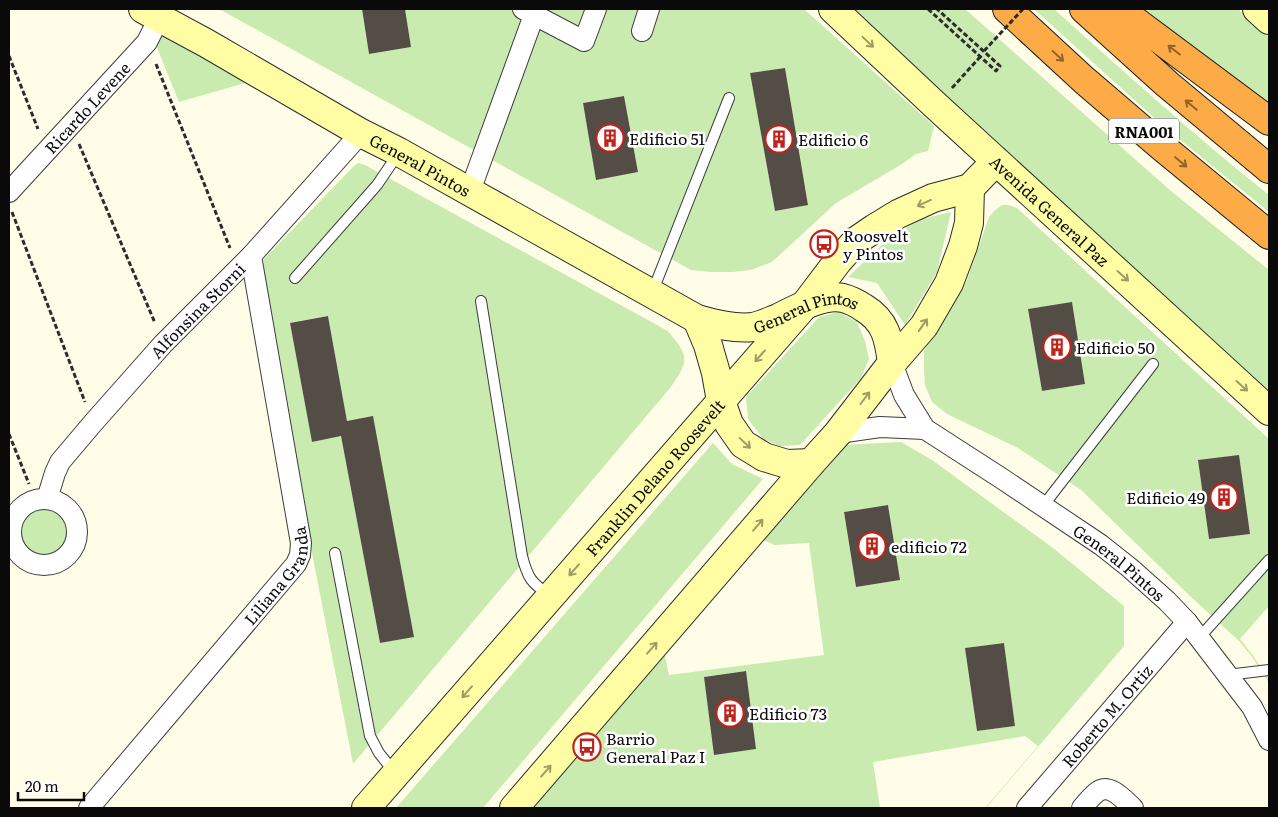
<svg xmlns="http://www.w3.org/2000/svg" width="1278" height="817" font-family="Literata,serif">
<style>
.green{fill:#c9ebb0;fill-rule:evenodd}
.building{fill:#544d46}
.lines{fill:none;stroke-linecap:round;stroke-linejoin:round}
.lane-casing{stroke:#3d3d3d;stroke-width:12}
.street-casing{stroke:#3d3d3d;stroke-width:22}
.secondary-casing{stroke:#2c2c2c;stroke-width:30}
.highway-casing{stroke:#1b1b1b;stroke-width:30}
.path{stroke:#2c2c2c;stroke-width:3;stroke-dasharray:5 2.5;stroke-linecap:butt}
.lane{stroke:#fff;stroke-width:10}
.street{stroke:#fff;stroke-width:20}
.secondary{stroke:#fffda3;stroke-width:28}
.highway{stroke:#fdab47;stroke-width:28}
.path-bridge{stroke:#2c2c2c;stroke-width:3;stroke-dasharray:5 2.5;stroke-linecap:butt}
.oneway{stroke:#9d9c66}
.oneway2{stroke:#90632c}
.labels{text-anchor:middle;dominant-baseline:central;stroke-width:5;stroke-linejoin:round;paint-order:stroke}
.shield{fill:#fff;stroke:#545454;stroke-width:1}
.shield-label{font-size:15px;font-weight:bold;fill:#0a0a0a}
.street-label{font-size:16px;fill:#0a0a0a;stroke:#fff}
.poi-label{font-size:16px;fill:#0a0a0a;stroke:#fff;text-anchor:start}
</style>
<rect width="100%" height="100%" fill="#fffde8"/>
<path class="green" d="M219 9H362L369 54 411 47 405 9H804L934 126 928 151 916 154 902 164 836 203 772 262 751 270 733 272H711L691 270ZM785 68 808 204 775 211 750 73ZM624 96 638 172 596 179 583 103Z
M850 9H965L1171 191 1269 270V392Z
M1034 9H1054C1124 72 1195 136 1269 195V212L1162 125Z
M1145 9H1238L1269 37V104L1180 37Z
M158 34H164L252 81 179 102 154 40Z
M358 163 365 165 668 331C690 357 689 361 670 388L353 764 312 553 262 270 264 259 353 167ZM328 316 347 421 413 637 380 643 341 436 312 442 290 323Z
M1002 205H1009L1017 208 1269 439V606L1240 639 1254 657 1269 680V683L1253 658 1239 641 1190 596 1081 490 1018 448 947 414 932 402 925 385 924 371V351L934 332 951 308 967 280 989 217 994 211ZM1072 303 1085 384 1042 391 1028 309ZM1198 460 1249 534 1209 539Z
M951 212 937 272 905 325 877 283 848 277 889 238 922 219Z
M838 312 857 322 865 341 869 359 861 378 800 445 780 446 763 439 748 419 746 397 819 317Z
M901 442 932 460 1053 548 1124 606V646L986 808H985L1038 746 1025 736 873 762 880 808H526L842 445ZM888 505 899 580 856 587 844 512ZM762 539 774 545 809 543 824 655 669 675 664 651ZM1004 643 1015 726 977 731 966 648ZM745 671 756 749 715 754 704 677Z
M713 443 732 464 763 479 483 808H396Z
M17 532a27 27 0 1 1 54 0a27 27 0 1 1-54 0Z"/>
<path class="building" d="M362 9H405L411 47 369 54Z
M785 68 808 205 775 211 750 73Z
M624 96 638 172 596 180 583 103Z
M1072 302 1085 384 1042 391 1028 309Z
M328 316 347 421 373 416 414 637 380 643 341 436 312 442 290 323Z
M1239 455 1250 534 1209 539 1198 460Z
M888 505 900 580 856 587 844 512Z
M1004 643 1015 726 977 731 965 648Z
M746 671 756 749 714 755 704 677Z"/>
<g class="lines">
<g class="lane-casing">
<path id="lane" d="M295 278 377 185 398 154
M652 293 729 98
M481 301 522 556C528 579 531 582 550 596
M1043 506 1153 364
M335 553 370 736 379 753 395 773
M1199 638 1269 560
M1227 675 1269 670"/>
</g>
<g class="street-casing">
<g id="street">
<path d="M523 9 584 41 596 9"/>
<path d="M642 31 649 9"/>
<path d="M470 191 534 15"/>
<path id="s1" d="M9 192 147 42 159 18"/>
<path id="s2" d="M892 363 904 395 925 429 1001 478 1101 545 1130 568 1167 601 1187 622 1252 707 1269 740"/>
<path d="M838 433 880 427 925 429"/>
<path id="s3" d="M47 499 55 473 60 462 93 423 163 344 251 256 361 133"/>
<circle cx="44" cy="532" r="33"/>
<path id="s4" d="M89 808 296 564 300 555 301 543 251 256"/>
<path id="s5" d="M1027 808 1187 622"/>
<path d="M1082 808C1086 803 1091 797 1096 793 1109 781 1124 800 1133 808"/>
</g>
</g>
<g class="secondary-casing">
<g id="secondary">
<path id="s6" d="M143 9 206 43 361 133 399 152 697 319C715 324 734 329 753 327 762 325 770 321 778 318 796 309 823 294 843 298 851 300 858 304 864 308 886 321 889 340 892 363"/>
<path id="s7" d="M833 9 935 105 1269 411"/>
<path d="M1257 9 1269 20"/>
<path d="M697 319 708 345 716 373 721 401 729 424 743 444 764 457 787 464 811 463"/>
<path id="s8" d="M366 808 804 306 838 261 856 241 875 228 898 214 933 198 970 188 996 161"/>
<path d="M514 808 811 463 838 433 892 363 924 326 949 283 963 246 969 223 970 188"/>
</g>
</g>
<g class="highway-casing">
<path id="highway" d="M1007 9 1084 80 1161 146 1269 235
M1084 9 1167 84 1269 169
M1119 9 1269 121"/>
</g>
<path class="path" d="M928 9 996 71 1000 66 937 9
M9 56 38 129
M156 64 230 248
M952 88 980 57
M79 144 155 323
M12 212 85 402
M9 434 29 484"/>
<use href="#lane" class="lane"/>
<use href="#street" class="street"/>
<use href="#secondary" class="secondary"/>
<use href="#highway" class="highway"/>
<path class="path-bridge" d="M984 51 1023 9"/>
</g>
<defs><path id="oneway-shaft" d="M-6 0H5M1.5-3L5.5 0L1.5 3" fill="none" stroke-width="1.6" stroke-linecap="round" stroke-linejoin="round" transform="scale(1.25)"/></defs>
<g class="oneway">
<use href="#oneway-shaft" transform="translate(868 42) rotate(43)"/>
<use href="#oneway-shaft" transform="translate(924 203) rotate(155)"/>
<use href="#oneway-shaft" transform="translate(1123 276) rotate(42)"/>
<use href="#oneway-shaft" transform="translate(923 325) rotate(-55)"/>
<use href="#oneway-shaft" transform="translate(760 356) rotate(131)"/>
<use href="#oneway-shaft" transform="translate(1242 386) rotate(42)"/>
<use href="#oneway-shaft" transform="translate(865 398) rotate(-53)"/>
<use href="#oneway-shaft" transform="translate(745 443) rotate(43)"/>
<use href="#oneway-shaft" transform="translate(758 525) rotate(-49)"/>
<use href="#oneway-shaft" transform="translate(574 570) rotate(131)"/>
<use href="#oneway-shaft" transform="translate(652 648) rotate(-49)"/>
<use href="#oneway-shaft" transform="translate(467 692) rotate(131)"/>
<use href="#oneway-shaft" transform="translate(546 771) rotate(-49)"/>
</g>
<g class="oneway2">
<use href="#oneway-shaft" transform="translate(1174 50) rotate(-143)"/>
<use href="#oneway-shaft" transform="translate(1058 56) rotate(43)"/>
<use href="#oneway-shaft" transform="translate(1191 105) rotate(-140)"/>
<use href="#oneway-shaft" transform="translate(1181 162) rotate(40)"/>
</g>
<defs>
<g id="building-ring" transform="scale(1.4375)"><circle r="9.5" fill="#fff" stroke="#c1231b" stroke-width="1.5"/><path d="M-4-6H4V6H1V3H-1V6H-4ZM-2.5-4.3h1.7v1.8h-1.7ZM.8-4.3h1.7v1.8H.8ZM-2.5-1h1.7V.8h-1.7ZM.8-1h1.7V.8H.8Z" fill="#c1231b"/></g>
<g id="bus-ring" transform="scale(1.4375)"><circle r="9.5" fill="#fff" stroke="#c1231b" stroke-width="1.5"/><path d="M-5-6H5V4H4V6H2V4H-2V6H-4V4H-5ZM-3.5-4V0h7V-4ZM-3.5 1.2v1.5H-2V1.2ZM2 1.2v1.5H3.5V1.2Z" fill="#c1231b"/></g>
</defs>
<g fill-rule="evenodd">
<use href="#building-ring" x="610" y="138"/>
<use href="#building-ring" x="779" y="139"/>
<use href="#bus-ring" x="824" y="244"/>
<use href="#building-ring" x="1057" y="347"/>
<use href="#building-ring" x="1224" y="497"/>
<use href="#building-ring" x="872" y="546"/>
<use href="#building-ring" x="730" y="713"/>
<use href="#bus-ring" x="587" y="747"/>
</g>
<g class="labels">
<rect class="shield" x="1109" y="118.5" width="70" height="25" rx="4"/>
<g class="shield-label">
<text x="1144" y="131">RNA001</text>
</g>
<g class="street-label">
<text stroke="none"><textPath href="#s1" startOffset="115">Ricardo Levene</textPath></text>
<text stroke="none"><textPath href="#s6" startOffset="318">General Pintos</textPath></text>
<text stroke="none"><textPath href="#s7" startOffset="296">Avenida General Paz</textPath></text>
<text stroke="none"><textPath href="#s3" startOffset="244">Alfonsina Storni</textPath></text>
<text stroke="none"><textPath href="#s6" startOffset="748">General Pintos</textPath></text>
<text stroke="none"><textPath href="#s8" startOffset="439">Franklin Delano Roosevelt</textPath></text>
<text stroke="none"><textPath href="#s2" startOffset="310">General Pintos</textPath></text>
<text stroke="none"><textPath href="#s4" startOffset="301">Liliana Granda</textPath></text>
<text stroke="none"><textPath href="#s5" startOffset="122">Roberto M. Ortiz</textPath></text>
</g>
<g class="poi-label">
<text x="629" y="138">Edificio 51</text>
<text x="798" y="139">Edificio 6</text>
<text x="843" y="235">Roosvelt<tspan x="843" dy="18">y Pintos</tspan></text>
<text x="1076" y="347">Edificio 50</text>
<text x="1205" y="497" text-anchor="end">Edificio 49</text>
<text x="891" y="546">edificio 72</text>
<text x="749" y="713">Edificio 73</text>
<text x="606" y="738">Barrio<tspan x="606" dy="18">General Paz I</tspan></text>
</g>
</g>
<rect width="1278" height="817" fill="none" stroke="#0a0a0a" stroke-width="20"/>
<path d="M18 792v8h66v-8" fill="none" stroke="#0a0a0a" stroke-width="2.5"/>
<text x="25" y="792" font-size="15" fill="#0a0a0a" stroke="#ffffff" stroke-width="4" paint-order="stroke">20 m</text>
</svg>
